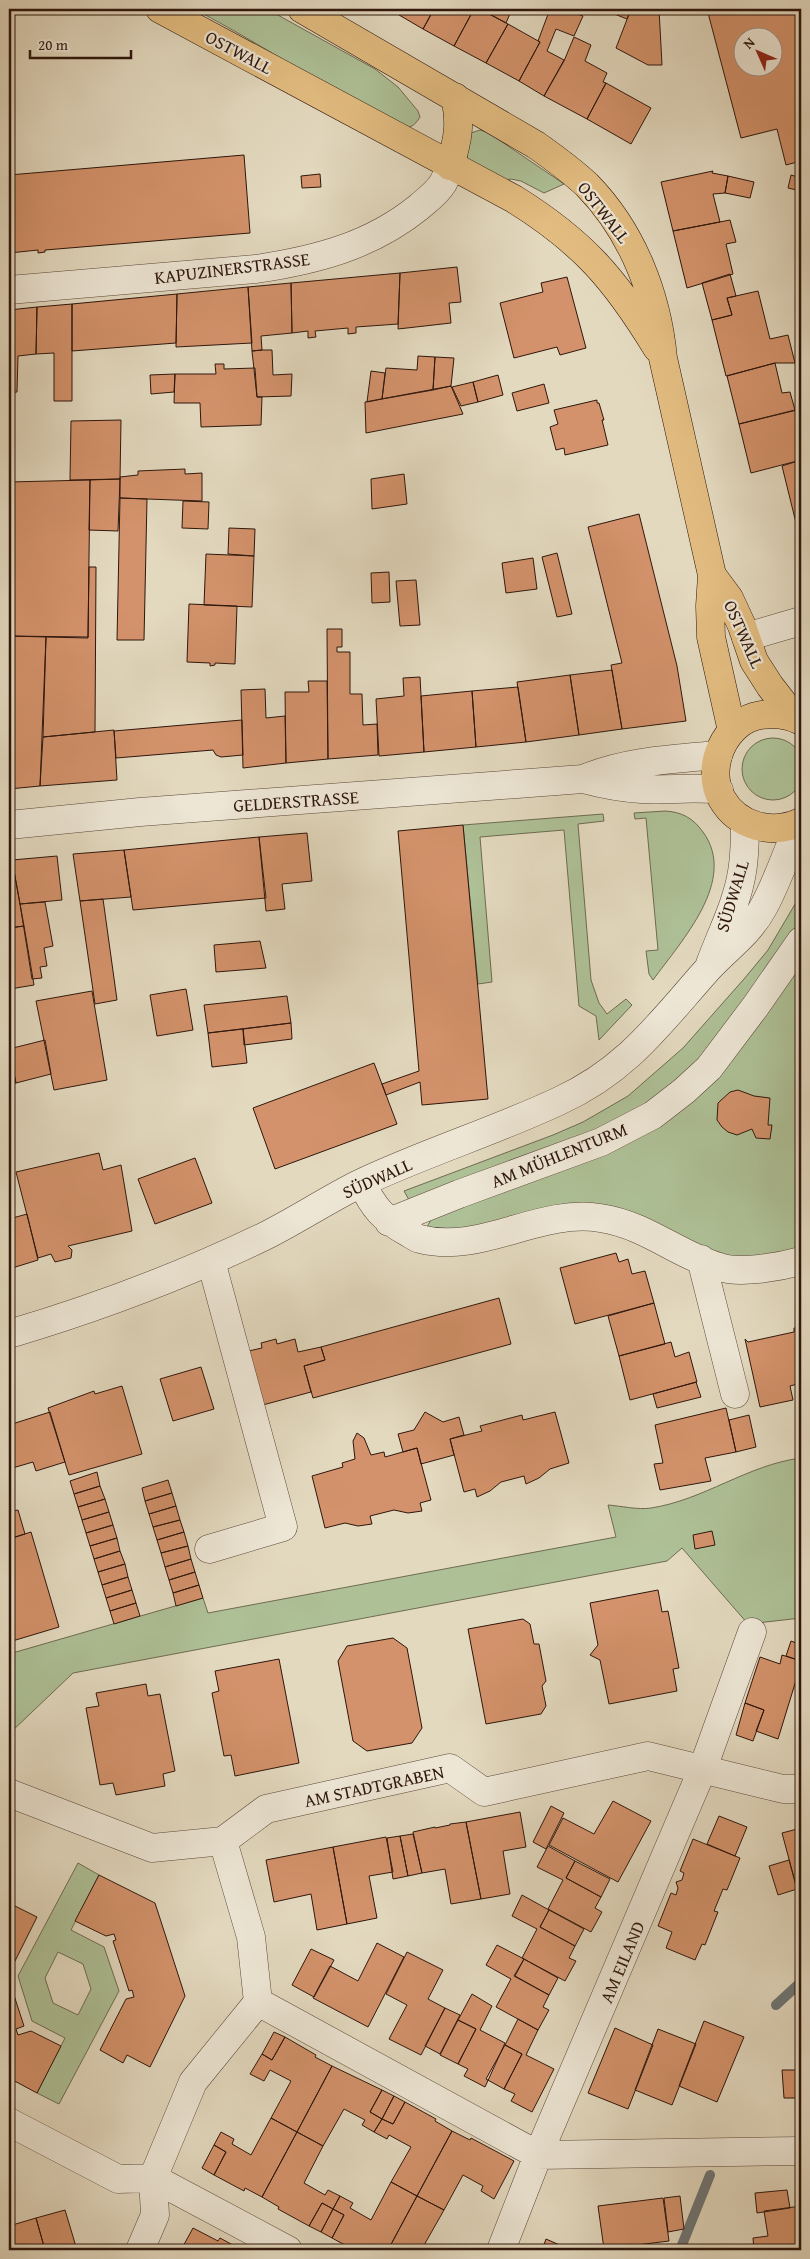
<svg xmlns="http://www.w3.org/2000/svg" width="810" height="2259" font-family="'Gentium Book Plus',serif">
<style>
.green{fill:#aec096;stroke:#6e6b51;fill-rule:evenodd}
.lines{fill:none;stroke-linecap:round;stroke-linejoin:round}
.stream{stroke:#6f7777;stroke-width:10}
.building{fill:#d3926b;stroke:#2e160c;fill-rule:evenodd}
.minor-casing{stroke:#5b4739;stroke-width:29}
.major-casing{stroke:#2e160c;stroke-width:29}
.minor{stroke:#ede6d5;stroke-width:28}
.major{stroke:#e2bc80;stroke-width:28}
.labels{text-anchor:middle;dominant-baseline:central;stroke-width:4.5;stroke-linejoin:round;paint-order:stroke}
.street-label{font-size:18px;fill:#2e160c;stroke:#ede6d5}
</style>
<rect width="100%" height="100%" fill="#e3d9bf"/>
<filter id="stains"><feTurbulence type="fractalNoise" baseFrequency=".004" numOctaves="4"/><feColorMatrix values="0 0 0 0 .2 0 0 0 0 .09 0 0 0 0 .02 0 0 0 .5 -.17"/></filter>
<radialGradient id="worn" r=".72"><stop offset=".6" stop-color="#630" stop-opacity="0"/><stop offset="1" stop-color="#630" stop-opacity=".3"/></radialGradient>
<path class="green" d="M194 9H267L375 69 398 87 418 111 420 117C415 126 408 130 398 127 378 121 347 99 329 88 284 60 240 33 194 9Z
M480 130 489 133 564 184 544 193 521 181 511 179 504 180 467 161V152L471 133Z
M742 769a31 31 0 1 1 62 0a31 31 0 1 1-62 0Z
M665 811C682 812 693 818 703 832 738 880 682 940 653 980L649 974 646 951 658 950 646 818 635 819 634 813Z
M603 814 604 821 578 824 591 980 599 1003 607 1014 626 999 632 1005 599 1040 596 1016 579 1006 564 830 480 837 492 982 478 984 463 825Z
M801 894V921L709 1054 627 1120 409 1200 404 1191 553 1135 583 1122 628 1096 683 1048 744 979 768 950Z
M801 960V1253L739 1258 717 1253 660 1227 454 1230 427 1227 433 1216 623 1144Z
M801 1458V1618L748 1624 682 1548 667 1561 73 1673 9 1734V1654L203 1598 208 1613 616 1537 608 1505C621 1506 638 1510 651 1508 704 1500 747 1465 801 1458Z
M78 1863 99 1875 71 1930 104 1947 119 1991 59 2104 37 2093 65 2038 32 2021 18 1976ZM58 1952 83 1964 91 1989 78 2015 53 2003 45 1978Z"/>
<g class="lines">
<path class="stream" d="M776 2005 801 1982
M680 2250 710 2175"/>
</g>
<path class="building" d="M396 9H434L423 29 394 12Z
M434 9H474L454 46 423 29Z
M474 9H480L508 24 486 63 454 46Z
M480 9H512L506 23Z
M550 9H564L583 16 574 36 556 29 547 51 564 60 544 96 519 81 540 42 538 41Z
M564 9H579L577 14Z
M613 9H631L627 19 612 13Z
M631 9H659L662 65H648L616 48Z
M707 9H801V161L786 165 777 129 741 138ZM742 38H772V68H742Z
M508 24 540 42 519 81 486 63Z
M574 37 591 45 585 61 607 73 603 82 606 83 587 119 544 96 564 61Z
M606 83 651 108 631 144 587 119Z
M244 155 250 233 45 250V252L38 253V250L9 253V175Z
M713 171 712 173 728 176 725 193 713 194 720 222 673 231 661 182Z
M320 174 321 187 302 188 301 176Z
M791 175 801 178V191L788 188Z
M728 176 754 182 750 198 725 193Z
M730 220 736 242 726 244 733 274 687 288 673 231Z
M457 267 461 302 449 303 451 323 398 329 400 273Z
M400 273 398 324 356 327V333L348 334V328L315 331 316 337 308 338V331L292 333 291 283Z
M730 274 736 296 727 298 732 315 712 320 702 283Z
M567 277 586 348 560 355 557 347 514 358 500 303 543 292 541 283Z
M291 283 292 333 261 336 262 350 252 351 248 287Z
M248 287 252 343 176 347 177 294Z
M758 291 770 339 788 335 795 363H775L726 376 712 320 732 315 727 298Z
M177 294 176 343 72 351V304Z
M72 304V401H54V353L36 354 37 307Z
M37 307 36 354 18 356 17 392 9 393V310Z
M262 350H272L273 375 292 374 291 396 257 397 252 351Z
M418 356 435 357 433 390 382 399 386 368 417 370Z
M435 357 454 358 451 386 433 390Z
M775 363 782 393 790 392 795 410 739 424 727 376Z
M215 364H224V369L255 368 257 397H262L261 425 201 427 200 403H174L175 374H216Z
M371 371 385 373 382 399 367 402Z
M175 374 174 392 151 394 150 375Z
M498 375 503 395 478 402 473 382Z
M473 382 478 402 461 406 452 387Z
M544 384 549 403 517 411 512 393Z
M451 386 463 414 366 433 365 402Z
M597 400V403H599L604 420H602L608 445 565 455 564 448 556 450 550 427 558 424 554 410Z
M801 409V460L751 473 739 424Z
M121 420 120 479 70 480 71 421Z
M801 460V531H798L782 466Z
M185 469V474L202 473V501L120 498V477L138 475V471Z
M404 474 407 504 372 509 371 479Z
M120 479 118 531 89 530 90 480Z
M90 480 88 637 9 636V482Z
M120 498 147 499 144 640H117Z
M183 501 209 502 208 529 182 528Z
M639 514 677 666 686 721 622 729 611 665 622 663 588 527Z
M229 528 255 529 254 556 228 554Z
M557 553 572 614 557 617 542 557Z
M206 554 254 556 252 607 204 605Z
M533 558 537 589 506 593 502 563Z
M89 567H96L95 732 43 737 46 637 88 638Z
M389 572 390 602 372 603 371 573Z
M416 580 420 625 400 626 396 581Z
M189 604 237 606 235 664 215 663V665L210 666V663L187 662Z
M327 629H342V647H337V652H350V694H362L363 725 377 724 378 755 328 759Z
M9 636 46 637 40 786 9 789Z
M612 670 622 729 579 735 570 675Z
M570 675 579 735 526 742 517 682Z
M420 677 424 752 379 756 376 699 404 696 403 678Z
M308 681H327L328 759 286 763 285 692H309Z
M518 687 526 742 476 747 472 691Z
M265 689 266 718 285 716 286 763 243 768 241 690Z
M472 691 476 747 424 752 421 696Z
M242 720 243 755 221 757 216 755 213 750 116 758 114 731Z
M114 730 117 780 40 786 43 737Z
M463 825 488 1099 422 1105 420 1082 386 1095 382 1084 419 1071 398 831Z
M307 833 312 881 282 884 285 909 266 911 259 837Z
M259 837 266 898 133 910 124 850Z
M124 850 131 897 80 901 73 854Z
M57 856 62 900 20 904 12 860Z
M9 860H12L24 926 9 928Z
M103 899 117 1000 95 1004 80 901Z
M45 902 53 946 44 948 47 966 40 967 42 978 32 979 20 904Z
M24 926 34 985 10 989 9 928Z
M260 941 266 968 216 972 214 945Z
M186 989 193 1030 157 1036 150 995Z
M92 991 107 1080 54 1090 36 1001Z
M287 996 291 1023 208 1033 204 1005Z
M291 1023 292 1039 244 1045 243 1029Z
M243 1029 247 1063 212 1067 208 1033Z
M45 1040 51 1074 16 1083 9 1049Z
M9 1054 16 1083 9 1085Z
M374 1063 397 1124 275 1169 253 1108Z
M738 1090 754 1096 770 1098 768 1125H772L770 1139 756 1138 752 1129 737 1135 728 1132 722 1127 717 1120 718 1103 730 1092Z
M99 1153 103 1170 121 1165 132 1231 68 1246 72 1250 71 1258 55 1262 51 1254 38 1258 16 1172Z
M195 1158 212 1203 155 1224 138 1179Z
M27 1214 38 1260 9 1269V1219Z
M616 1253 619 1262 628 1259 632 1274 645 1271 654 1303 575 1324 560 1268Z
M499 1298 511 1344 313 1398 304 1366 325 1360 321 1347Z
M654 1303 665 1344 619 1356 608 1316Z
M801 1327V1383L790 1386 793 1400 760 1407 745 1339 748 1342 794 1332V1328Z
M276 1339 277 1344 295 1339 298 1352 321 1347 325 1360 304 1366 311 1392 259 1406 244 1352 262 1348 261 1343Z
M671 1342 675 1357 689 1352 697 1382 630 1400 619 1356Z
M201 1367 214 1409 173 1421 160 1379Z
M696 1382 701 1397 657 1408 653 1394Z
M122 1386 142 1454 69 1475 48 1408 94 1391 95 1394Z
M726 1408 736 1452 705 1458 711 1481 660 1490 654 1464 663 1463 655 1425Z
M50 1412 65 1462 36 1471 33 1462 9 1469V1425Z
M425 1412 443 1422 459 1417 464 1435 450 1439 454 1455 421 1464 417 1448 403 1452 398 1434 414 1430Z
M555 1412 569 1463 550 1469 539 1478 526 1484 524 1476 501 1482 490 1491 477 1497 475 1489 464 1492 450 1439 482 1431 480 1426 522 1415 523 1420Z
M749 1415 756 1447 736 1452 729 1420Z
M357 1433 364 1438 371 1455 384 1452 385 1457 417 1448 431 1500 420 1503 422 1511 408 1513 394 1510 370 1516 372 1524 358 1526 345 1523 325 1528 312 1476 343 1467 342 1463 355 1459 353 1441Z
M97 1472 100 1486 74 1494 70 1481Z
M168 1480 172 1493 145 1501 142 1488Z
M100 1486 105 1499 78 1507 74 1494Z
M172 1493 176 1506 149 1514 145 1501Z
M105 1499 109 1512 82 1520 78 1507Z
M176 1506 180 1520 153 1527 149 1514Z
M18 1510 25 1534 9 1539V1512Z
M109 1512 113 1525 86 1533 82 1520Z
M180 1520 184 1532 157 1540 153 1527Z
M113 1525 117 1538 90 1546 86 1533Z
M712 1531 715 1545 695 1549 693 1535Z
M31 1532 59 1627 9 1642V1539Z
M184 1532 188 1546 161 1553 157 1540Z
M117 1538 120 1551 94 1559 90 1546Z
M188 1546 191 1559 165 1567 161 1553Z
M120 1551 125 1564 98 1572 94 1559Z
M191 1559 195 1572 169 1580 165 1567Z
M125 1564 128 1577 102 1585 98 1572Z
M195 1572 199 1585 173 1593 169 1580Z
M128 1577 132 1590 106 1598 102 1585Z
M199 1585 203 1598 176 1606 173 1593Z
M132 1590 136 1603 110 1611 106 1598Z
M658 1590 662 1612 668 1611 679 1668 673 1669 677 1691 609 1704 600 1660 590 1655 598 1645 590 1603Z
M136 1603 140 1616 114 1624 110 1611Z
M523 1619 530 1624 534 1644H539L546 1681 542 1686 546 1706 541 1714 486 1724 468 1629Z
M393 1638 407 1648 422 1728 412 1743 367 1751 353 1741 338 1661 347 1646Z
M791 1641 801 1645V1661L786 1656Z
M782 1655 801 1661V1664L778 1739 756 1731 764 1710 745 1703 760 1657 780 1664Z
M279 1659 299 1763 235 1776 231 1755 224 1756 212 1693 219 1691 215 1671Z
M146 1684 148 1696 160 1694 175 1771 163 1774 165 1786 116 1795 113 1783 100 1785 86 1708 99 1706 96 1693Z
M745 1703 764 1710 753 1741 736 1735Z
M613 1801 651 1821 618 1882 549 1845 563 1818 594 1834Z
M551 1806 564 1813 546 1849 533 1842Z
M520 1812 526 1847 503 1851 510 1894 481 1899 466 1822Z
M719 1816 747 1827 735 1856 707 1844Z
M466 1822 481 1899 451 1904 445 1869 422 1873 413 1832 435 1827V1828L450 1825V1824Z
M801 1828V1888L797 1889 782 1833Z
M413 1834 422 1873 408 1876 400 1836Z
M400 1836 408 1876 393 1879 387 1838Z
M386 1837 393 1872 369 1876 377 1918 347 1924 333 1847Z
M693 1839 740 1858 727 1890 723 1889 714 1911 718 1912 705 1945 702 1944 695 1960 666 1948 672 1932 658 1926 671 1893 676 1895 678 1888 676 1882 682 1880 684 1873 680 1871Z
M548 1846 575 1861 566 1878 601 1897 595 1908 602 1912 591 1932 548 1909 563 1880 537 1867Z
M333 1847 347 1924 317 1930 311 1894 274 1902 266 1860Z
M789 1860 797 1889 778 1895 769 1866Z
M575 1861 610 1879 601 1897 566 1878Z
M99 1875 155 1903 185 1996 150 2067 127 2055 123 2063 100 2050 126 1999 134 1997 132 1990 129 1991 113 1941 116 1940 114 1934 106 1936 75 1921Z
M522 1895 549 1910 540 1927 575 1946 569 1958 576 1961 565 1981 522 1958 537 1929 512 1916Z
M13 1905 37 1917 11 1969H9V1911Z
M549 1910 584 1929 575 1946 540 1927Z
M377 1943 404 1957 368 2027 313 1998 330 1966 358 1981Z
M497 1945 524 1959 514 1976 549 1995 543 2007 549 2010 538 2030 496 2007 511 1979 486 1965Z
M311 1949 334 1960 314 1997 292 1985Z
M407 1952 443 1970 428 1999 445 2008 421 2055 389 2039 407 2005 386 1994Z
M524 1959 558 1978 549 1995 515 1976Z
M9 1980 24 2026 16 2029 18 2035 31 2031 61 2046 37 2093 9 2078Z
M472 1994 492 2006 480 2030 505 2043 485 2087 464 2076 468 2069 458 2064 476 2029 458 2020Z
M445 2008 460 2015 440 2054 425 2046Z
M518 2019 538 2030 526 2055 554 2069 532 2112 511 2101 515 2094 504 2089 522 2054 505 2045Z
M458 2020 476 2029 458 2064 440 2055Z
M704 2021 744 2037 717 2102 679 2086Z
M615 2028 653 2045 628 2109 588 2093Z
M658 2029 696 2044 672 2105 635 2090Z
M274 2032 285 2037 272 2060 262 2054Z
M285 2037 316 2055 315 2057 332 2066 297 2132 271 2118 291 2081 270 2070 264 2081 250 2074 262 2054 272 2060Z
M505 2045 522 2054 504 2089 486 2079Z
M332 2066 382 2090 370 2112 382 2119 374 2132 362 2125 365 2120 344 2109 323 2146 297 2132Z
M782 2070H801V2098H784Z
M382 2090 394 2096 382 2119 370 2112Z
M394 2096 405 2102 393 2124 382 2119Z
M405 2102 436 2119 435 2121 452 2131 417 2196 391 2182 411 2147 389 2135 387 2139 374 2132 382 2119 393 2124Z
M271 2118 297 2132 262 2197 245 2188 244 2191 214 2175 226 2152 214 2145 221 2132 234 2139 232 2144 251 2155Z
M452 2131 470 2140 471 2138 514 2161 494 2199 481 2191 483 2186 463 2175 444 2210 417 2196Z
M297 2132 323 2146 304 2183 325 2195 328 2190 340 2196 333 2209 322 2203 309 2226 278 2209 279 2207 262 2197Z
M214 2145 226 2152 214 2175 202 2168Z
M391 2182 417 2196 388 2250H354L332 2238 344 2215 333 2209 340 2196 353 2203 350 2208 371 2220Z
M787 2190 790 2208 757 2213 755 2193Z
M417 2196 444 2210 423 2247 429 2250H388Z
M680 2196 684 2229 668 2232 664 2198Z
M663 2198 669 2241 604 2249 598 2206Z
M322 2203 333 2209 321 2232 309 2226Z
M801 2206V2250H754L753 2238 768 2236 764 2211Z
M333 2209 344 2215 332 2238 321 2232Z
M65 2210 77 2250H45L36 2218Z
M36 2218 45 2250H14L9 2226Z
M193 2228 218 2241 220 2238 242 2250H181Z
M9 2233 14 2250H9Z
M546 2239 571 2250H542Z
M248 2245 258 2250H246Z"/>
<g class="lines">
<g class="minor-casing">
<path id="minor" d="M9 290 256 269C316 260 371 246 419 207 427 200 437 193 443 183 446 178 448 171 450 166
M746 637 801 621
M583 779C626 761 671 759 718 755
M9 825 140 812 583 779C602 784 621 788 641 789 667 791 693 786 719 790
M710 964C721 934 737 904 742 872 745 855 745 839 745 822
M362 1183C373 1207 383 1219 407 1232 411 1234 416 1238 420 1239 481 1255 539 1208 600 1218 647 1225 676 1254 719 1267 740 1274 779 1267 801 1261
M389 1222 459 1194 601 1142 653 1115 684 1091 709 1068 755 1007 801 941
M701 1259 735 1394
M9 1334C97 1308 182 1276 265 1236 297 1220 327 1200 359 1184 424 1153 493 1132 559 1101 627 1070 659 1024 707 970 726 949 749 934 763 908 778 881 787 851 800 823
M209 1549 283 1527 211 1261
M9 1793 152 1848 223 1841 251 1937 258 2002 193 2082 153 2178 155 2215 140 2250
M223 1841 266 1809 450 1768 484 1792 648 1756 783 1789H801
M258 2002 538 2155 801 2151
M9 2122 118 2179 153 2178 288 2250
M501 2250 538 2155 703 1768 752 1632"/>
</g>
<g class="major-casing">
<path id="major" d="M160 9 514 199C583 242 615 279 657 348
M302 9 536 145C553 157 571 170 587 185 632 231 657 294 663 358L712 575 710 606 711 637 732 731
M450 166C458 139 461 124 455 97
M712 575 729 598 742 626 754 661 770 686 794 717
M801 721C788 714 775 713 761 715 725 720 704 768 722 799 738 827 773 835 801 822"/>
</g>
<use href="#minor" class="minor"/>
<use href="#major" class="major"/>
</g>
<g class="labels">
<g class="street-label">
<text transform="translate(239 52) rotate(28)">OSTWALL</text>
<text transform="translate(604 212) rotate(52)">OSTWALL</text>
<text transform="translate(232 268) rotate(-7)">KAPUZINERSTRASSE</text>
<text transform="translate(744 634) rotate(66)">OSTWALL</text>
<text transform="translate(296 801) rotate(-4)">GELDERSTRASSE</text>
<text transform="translate(732 896) rotate(-73)">SÜDWALL</text>
<text transform="translate(559 1155) rotate(-22)">AM MÜHLENTURM</text>
<text transform="translate(377 1178) rotate(-24)">SÜDWALL</text>
<text transform="translate(374 1786) rotate(-12)">AM STADTGRABEN</text>
<text transform="translate(622 1962) rotate(-67)">AM EILAND</text>
</g>
</g>
<rect width="810" height="2259" fill="none" stroke="#e3d9bf" stroke-width="30"/>
<rect x="10" y="10" width="790" height="2239" fill="none" stroke="#2e160c" stroke-width="2.5"/>
<rect x="15" y="15" width="780" height="2229" fill="none" stroke="#2e160c"/>
<g transform="translate(758 52) rotate(315)"><circle r="24" fill="#ede6d5" stroke="#a19385"/>
<path d="M0-4L9 19L0 12L-9 19Z" fill="#8f2418"/>
<text y="-8" font-size="14" font-weight="bold" text-anchor="middle" fill="#2e160c">N</text>
</g>
<path d="M30 50v8h101v-8" fill="none" stroke="#2e160c" stroke-width="2.5"/>
<text x="38" y="50" font-size="15" fill="#2e160c" stroke="#ede6d5" stroke-width="4" paint-order="stroke">20 m</text>
<rect width="100%" height="100%" filter="url(#stains)"/>
<rect width="100%" height="100%" fill="url(#worn)"/>
</svg>
